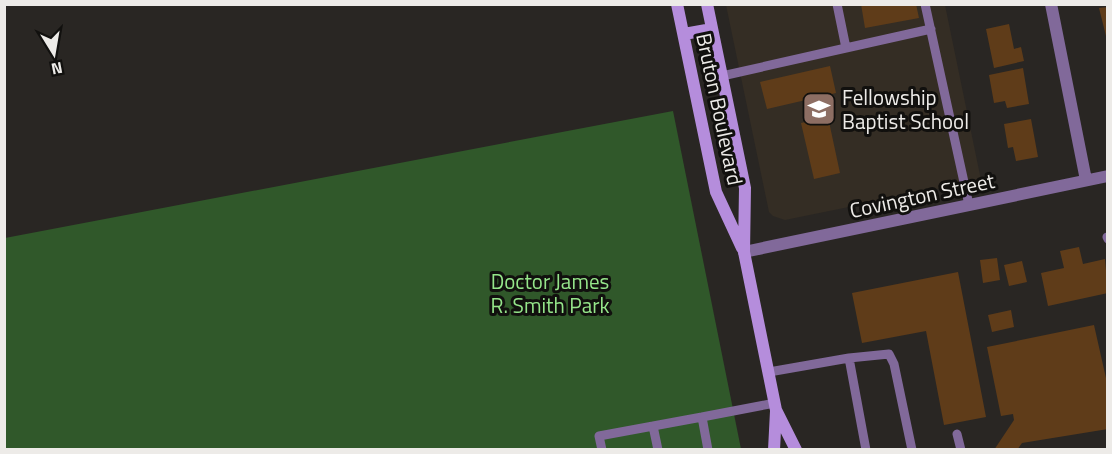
<svg xmlns="http://www.w3.org/2000/svg" width="1112" height="454" font-family="'Titillium Web',sans-serif">
<style>
.built{fill:#342d24}
.green{fill:#30582a}
.building{fill:#5f3c19}
.lines{fill:none;stroke-linecap:round;stroke-linejoin:round}
.lane{stroke:#81699a;stroke-width:9}
.street{stroke:#81699a;stroke-width:12}
.secondary{stroke:#b58ddc;stroke-width:12}
.labels{text-anchor:middle;dominant-baseline:central;stroke-width:6;stroke-linejoin:round;paint-order:stroke}
.poi-label{font-size:21px;fill:#edebe8;stroke:#11100e;text-anchor:start}
.street-label{font-size:21px;fill:#edebe8;stroke:#11100e}
.park-label{font-size:21px;fill:#95e58a;stroke:#11100e}
</style>
<rect width="100%" height="100%" fill="#292623"/>
<path class="built" d="M726 5H945L981 180 785 220 773 216 769 212Z"/>
<path class="green" d="M673 111 741 449 5 450V238Z"/>
<path class="building" d="M861 4H916L919 18 865 28Z
M1108 7V40H1107L1099 8Z
M1009 24 1014 49 1021 47 1024 61 994 68 986 29Z
M830 66 836 93 767 109 760 82Z
M1023 68 1029 104 1007 108 1005 101 994 103 989 75Z
M828 117 840 173 814 179 801 123Z
M1031 119 1038 157 1016 161 1013 147 1008 148 1004 124Z
M1079 247 1083 264 1105 259 1108 293 1048 306 1041 273 1064 268 1060 251Z
M997 258 1000 280 983 283 980 260Z
M1022 261 1027 282 1009 286 1004 265Z
M958 272 986 417 944 425 926 331 862 343 852 293Z
M1011 310 1014 327 992 332 988 315Z
M1094 325 1108 387V429L1022 443 1017 450H994L1014 420 1013 414 1001 416 987 347Z"/>
<g class="lines">
<path class="lane" d="M925 4 969 205
M846 48 931 29
M722 76 846 48 837 4
M1107 237 1108 239
M849 358 889 354 894 364 912 450
M769 372 849 358 866 450
M653 426 658 450
M957 434 961 450
M602 450 599 436 702 417
M708 450 702 417 775 403"/>
<path class="street" d="M1051 4 1086 180
M744 252 1108 176"/>
<path class="secondary" d="M677 4 716 192 742 248
M707 4 745 188 744 252 776 410 796 450
M684 34 712 29
M774 450 776 411"/>
</g>
<defs>
<g id="school-square" transform="scale(1.725)"><rect x="-9" y="-9" width="18" height="18" rx="4" fill="#8d6e63" stroke="#11100e"/><path d="M0-5L7-2L0 1L-7-2ZM-4 1L0 2.5L4 1V4Q0 6-4 4Z" fill="#fff"/></g>
</defs>
<g fill-rule="evenodd">
<use href="#school-square" x="819" y="109"/>
</g>
<g class="labels">
<g class="poi-label">
<text x="842" y="97">Fellowship<tspan x="842" dy="24">Baptist School</tspan></text>
</g>
<g class="street-label">
<text transform="translate(720 109) rotate(78)">Bruton Boulevard</text>
<text transform="translate(922 195) rotate(-12)">Covington Street</text>
</g>
<g class="park-label">
<text x="550" y="281">Doctor James<tspan x="550" dy="24">R. Smith Park</tspan></text>
</g>
</g>
<rect width="1112" height="454" fill="none" stroke="#edebe8" stroke-width="12"/>
<g transform="translate(54 54) rotate(169)" stroke="#11100e" stroke-width="4.5" paint-order="stroke">
<path d="M0-4.5L10 22L0 15L-10 22Z" fill="#edebe8"/>
<text y="-9" font-size="16" font-weight="bold" text-anchor="middle" fill="#edebe8">N</text>
</g>
</svg>
